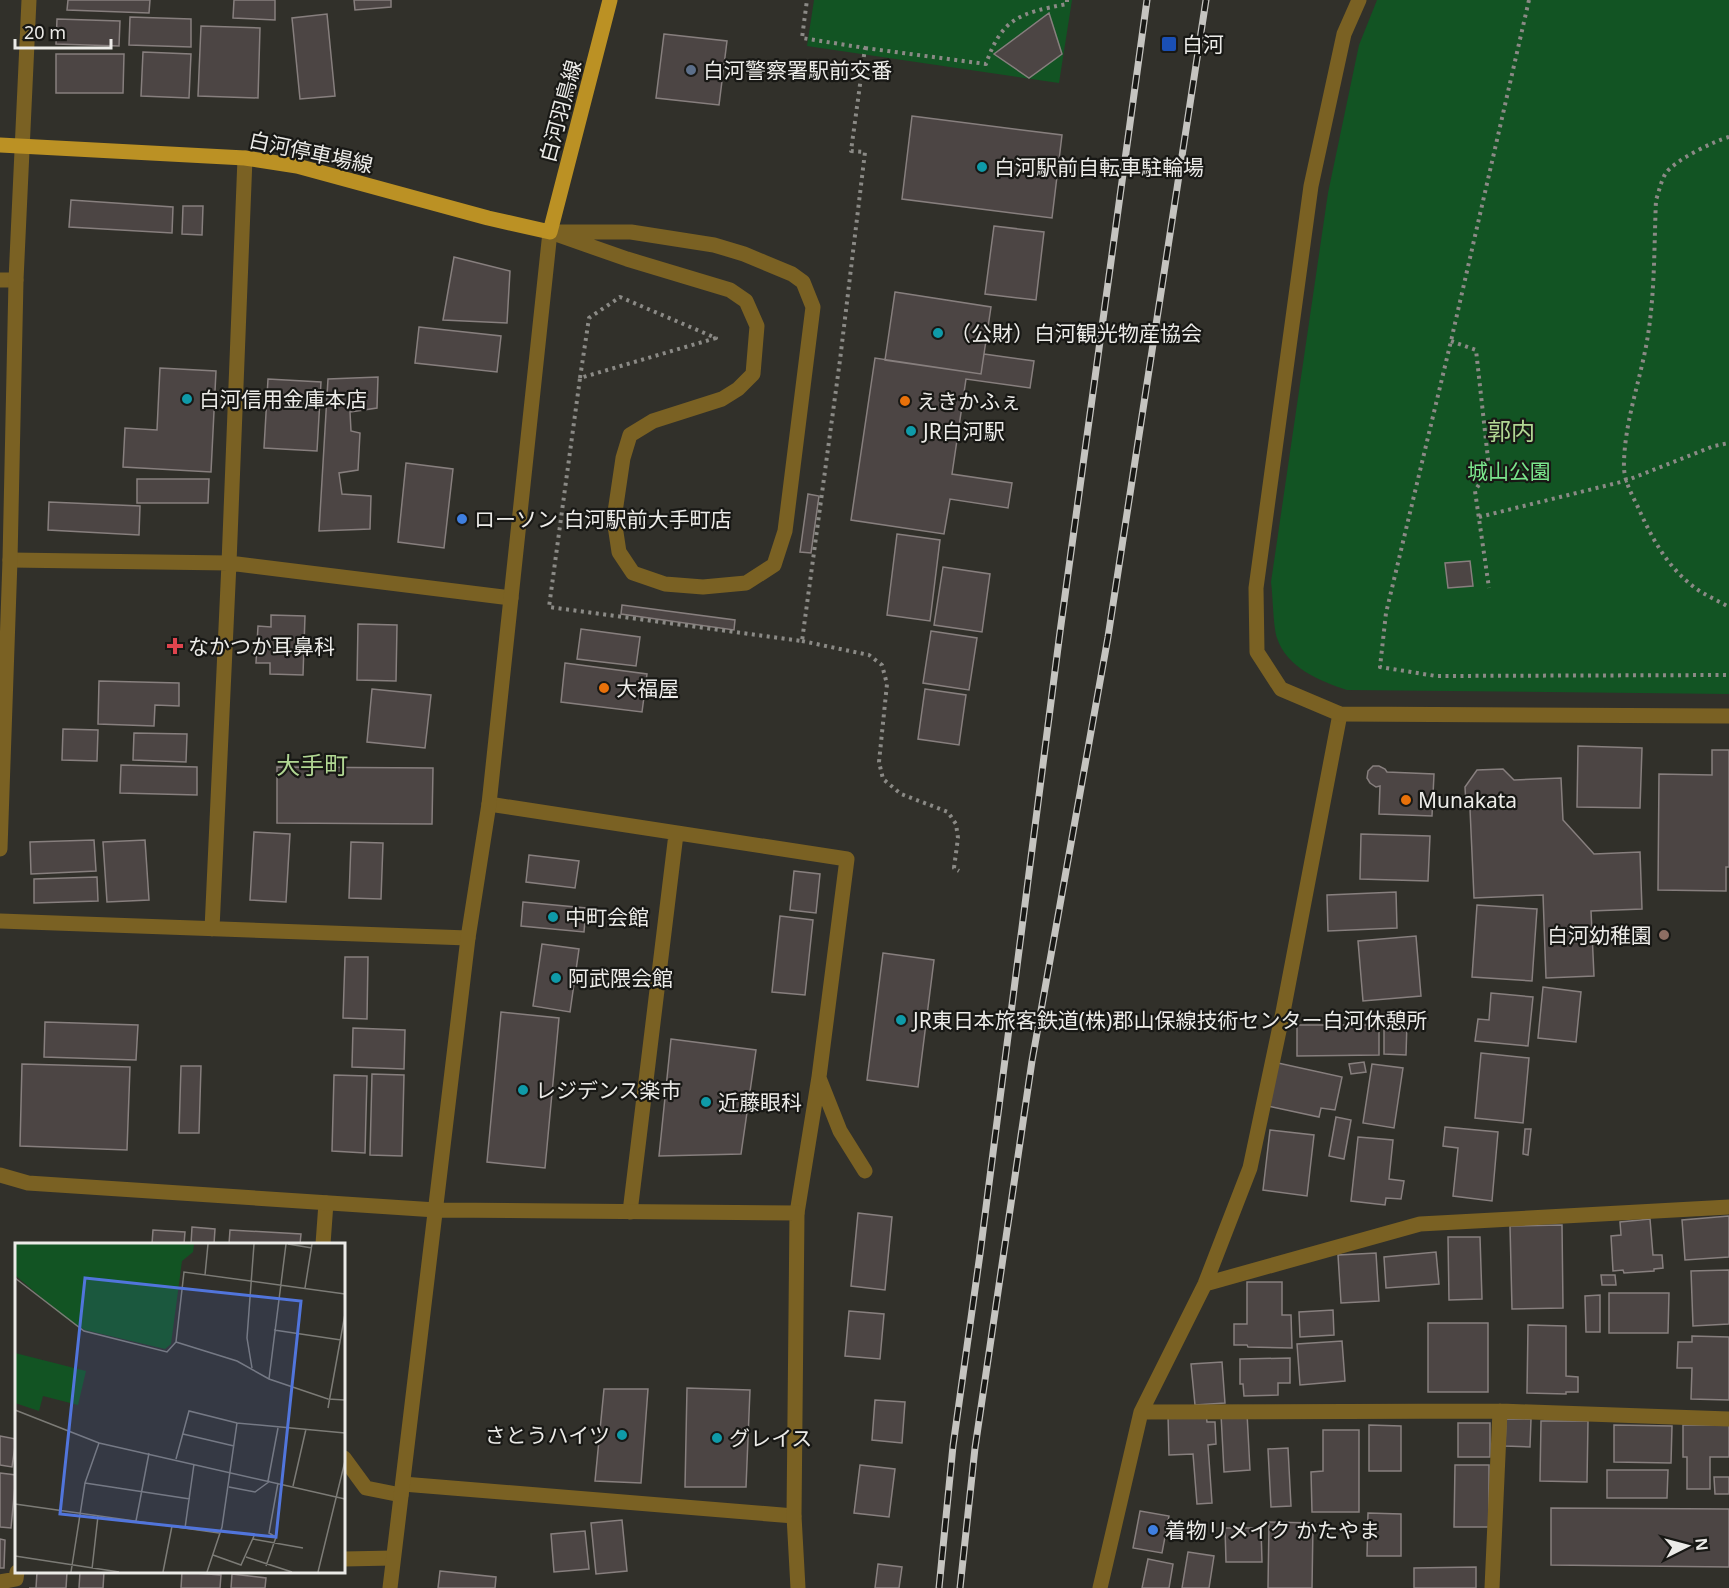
<svg xmlns="http://www.w3.org/2000/svg" width="1729" height="1588" font-family="'Noto Sans','Noto Sans JP',sans-serif">
<style>
.green{fill:#125423}
.building{fill:#4c4544;stroke:#877f7e;stroke-width:1.5}
.lines{fill:none;stroke-linecap:round;stroke-linejoin:round}
.path{stroke:#8b8a86;stroke-width:4;stroke-dasharray:3 4.5;stroke-linecap:butt}
.service{stroke:#7a6123;stroke-width:15}
.minor{stroke:#7a6123;stroke-width:15}
.tertiary{stroke:#7a6123;stroke-width:15}
.primary{stroke:#bb9124;stroke-width:15}
.rail-casing{stroke:#c5c4c0;stroke-width:7}
.rail{stroke:#181815;stroke-width:4.5;stroke-dasharray:14;stroke-linecap:butt}
.transit-dot{fill:#1a4fb4;stroke:#181815;stroke-width:2}
.service-dot{fill:#5c6f8a;stroke:#181815;stroke-width:2}
.culture-dot{fill:#0f9aa8;stroke:#181815;stroke-width:2}
.food-dot{fill:#e8710a;stroke:#181815;stroke-width:2}
.shop-dot{fill:#3f7fe0;stroke:#181815;stroke-width:2}
.health-dot{fill:#e0444e;stroke:#181815;stroke-width:2}
.education-dot{fill:#8d6e63;stroke:#181815;stroke-width:2}
.labels{text-anchor:middle;dominant-baseline:central;stroke-width:4.5;stroke-linejoin:round;paint-order:stroke}
.poi-label{font-size:21px;fill:#ecebe8;stroke:#181815;text-anchor:start}
.street-label{font-size:21px;fill:#ecebe8;stroke:#181815}
.park-label{font-size:21px;fill:#7be68d;stroke:#181815}
.quarter-label{font-size:24px;fill:#b1d793;stroke:#181815}
.inset-road{fill:none;stroke:#7c7b76;stroke-width:1.5}
.view{fill:#5175dc;fill-opacity:0.15;stroke:#5175dc;stroke-width:3}
.inset-edge{fill:none;stroke:#ecebe8;stroke-width:3}
</style>
<rect width="100%" height="100%" fill="#31302a"/>
<path class="green" d="M814 0H1072L1059 83 807 46Z
M1377 0H1729V694L1347 690C1320 681 1287 668 1277 638 1273 625 1273 597 1271 582L1328 193 1359 45Z"/>
<path class="building" d="M68 0H150L149 13 67 10Z
M234 0H275V20L233 18Z
M354 0H391V7L355 10Z
M1049 13 1062 54 1029 78 994 54Z
M327 14 335 96 300 99 292 18Z
M130 17 191 19V47L129 45Z
M57 19 120 21 119 46 56 44Z
M201 26 260 28 258 98 198 96Z
M664 34 727 41 719 105 656 98Z
M143 52 191 54 189 98 141 96Z
M56 54H124L123 93H56Z
M912 116 1062 135 1052 218 902 199Z
M71 200 173 207 172 233 69 227Z
M183 206H203L202 235 182 234Z
M994 226 1044 232 1036 300 985 294Z
M454 257 510 271 507 323 443 320Z
M895 292 991 307 981 374 885 360Z
M419 327 501 336 497 372 415 363Z
M984 354 1034 361 1030 388 966 379 952 474 1012 483 1008 508 950 499 944 534 851 520 875 358 981 374Z
M160 368 216 371 211 472 123 467 125 428 157 430Z
M378 377 377 408 350 412 351 431 360 433 358 470 339 473 342 494 371 496 370 529 319 531 328 379Z
M268 379 321 382 317 451 264 448Z
M406 463 453 469 444 548 398 542Z
M137 479H209L208 503H137Z
M808 494 819 496 811 553 800 552Z
M49 502 140 506 139 535 48 530Z
M897 534 940 540 930 621 887 615Z
M1470 561 1473 586 1448 588 1445 563Z
M943 567 990 574 982 632 934 625Z
M622 605 735 620 734 630 621 614Z
M271 615 305 616 303 675 270 674V663H256L258 626 271 627Z
M358 624 397 625 396 681 357 680Z
M581 629 640 637 636 666 577 659Z
M931 631 977 638 969 690 923 683Z
M565 663 647 674 642 712 561 702Z
M99 681 179 683V706L155 705 154 726 98 724Z
M372 689 431 695 425 748 367 742Z
M925 689 966 695 959 745 918 739Z
M63 729 98 730 97 761 62 760Z
M134 733 187 734 186 762 133 760Z
M1578 746 1642 748 1640 808 1577 807Z
M1712 750H1729V867H1726V891L1658 890 1659 774 1712 775Z
M121 765 197 767V795L120 793Z
M1373 766H1379L1385 769 1387 772 1434 774 1432 816 1379 814 1380 786 1376 787 1370 783 1367 778 1368 771Z
M277 767 433 768 432 824 277 823Z
M1503 769 1514 780 1561 778 1563 820 1594 854 1640 852 1642 909 1591 911 1594 976 1546 978 1543 895 1474 898 1470 809 1466 806 1465 787 1477 770Z
M254 832 290 834 286 902 250 900Z
M1361 834 1430 836 1428 881 1360 879Z
M94 840 96 871 31 874 30 842Z
M145 840 149 900 107 902 103 842Z
M351 842 383 843 381 899 349 898Z
M529 855 579 861 575 888 526 882Z
M794 871 820 874 816 913 790 910Z
M97 877 98 901 34 903V879Z
M1396 892 1397 928 1328 931 1327 895Z
M523 902 586 908 584 932 521 926Z
M1477 905 1537 909 1532 981 1472 977Z
M780 916 813 920 805 995 772 992Z
M1416 936 1421 996 1363 1001 1358 941Z
M542 944 579 949 570 1012 533 1006Z
M883 953 934 960 918 1087 867 1080Z
M345 957H368L367 1019 343 1018Z
M1543 987 1581 992 1576 1042 1538 1038Z
M1491 993 1533 997 1528 1046 1475 1041 1478 1019 1489 1020Z
M501 1012 559 1018 545 1168 487 1162Z
M1384 1021 1407 1022 1406 1055 1384 1054Z
M45 1022 138 1025 136 1060 44 1057Z
M1297 1025H1379V1055L1297 1056Z
M353 1028 405 1030 404 1069 352 1067Z
M671 1039 756 1050 741 1154 659 1156Z
M1481 1053 1529 1058 1523 1123 1475 1118Z
M1364 1062 1366 1072 1351 1074 1349 1064Z
M1278 1063 1342 1077 1335 1110 1321 1108 1319 1117 1268 1106Z
M22 1064 130 1067 127 1150 20 1146Z
M1372 1064 1403 1068 1394 1128 1363 1123Z
M181 1066H201L199 1133H179Z
M372 1074 404 1075 402 1156 370 1155Z
M334 1075 367 1076 365 1153 332 1151Z
M1336 1117 1351 1120 1344 1159 1329 1156Z
M1445 1127 1498 1132 1492 1201 1453 1196 1458 1148 1443 1146Z
M1525 1129H1531L1528 1155 1523 1154Z
M1270 1130 1314 1135 1307 1196 1263 1190Z
M1358 1137 1393 1140 1389 1179 1404 1181 1401 1199 1386 1198 1385 1205 1351 1201Z
M858 1213 892 1217 885 1290 851 1286Z
M1729 1216V1257L1685 1260 1682 1220Z
M1650 1219 1653 1255H1662L1663 1268 1654 1269V1271L1624 1273 1623 1270 1613 1271 1611 1236 1621 1235 1620 1222Z
M1562 1225 1563 1308 1512 1309 1510 1226Z
M192 1227 215 1229 214 1244H191Z
M153 1230 185 1232 184 1244H152Z
M230 1230 301 1234 300 1244H229Z
M1448 1237H1480L1482 1299 1449 1300Z
M1436 1252 1439 1284 1386 1288 1384 1257Z
M1376 1253 1379 1301 1341 1303 1338 1255Z
M1729 1270V1324L1693 1326 1691 1271Z
M1601 1275H1615L1616 1285H1602Z
M1247 1282H1282V1315H1291L1292 1348 1248 1347 1247 1345H1234V1324H1247Z
M1609 1293H1669L1668 1333H1609Z
M1600 1295V1332H1586L1585 1296Z
M1333 1310 1334 1335 1300 1337 1299 1312Z
M849 1311 884 1314 880 1359 845 1356Z
M1428 1323H1488V1392H1428Z
M1528 1325 1566 1326V1376L1578 1377V1392H1566V1394L1527 1393Z
M1692 1336 1729 1337V1400L1691 1399 1692 1368H1677L1678 1342H1692Z
M1342 1341 1345 1381 1300 1385 1297 1344Z
M1290 1358V1383H1278V1395L1244 1396 1243 1384H1240V1359Z
M1222 1362 1225 1403 1195 1405 1191 1364Z
M687 1388 750 1390 746 1487H685Z
M604 1389H648L641 1483 595 1481Z
M875 1400 905 1402 902 1443 872 1440Z
M1206 1413 1207 1422H1215L1216 1444 1208 1445 1212 1503 1197 1504 1193 1454 1169 1455 1168 1415Z
M1247 1413 1250 1470 1224 1472 1221 1414Z
M1506 1419H1531L1530 1447 1505 1446Z
M1541 1421H1588L1587 1482 1540 1481Z
M1458 1423H1490V1457H1458Z
M1369 1425 1401 1426V1471H1369Z
M1614 1425 1672 1426 1671 1463 1614 1462Z
M1683 1425H1729V1457H1710V1489H1687V1457H1683Z
M1323 1430H1359V1512H1312L1311 1472 1323 1471Z
M0 1436 16 1439 12 1467 0 1465Z
M1288 1448 1291 1506 1271 1507 1268 1449Z
M860 1465 895 1469 889 1517 854 1513Z
M1455 1465H1489V1527H1454Z
M1607 1470H1668L1667 1498H1607Z
M0 1473 16 1475 11 1528 0 1527Z
M1714 1477H1729V1494H1715Z
M1551 1508 1729 1509V1567L1551 1565Z
M1140 1511 1169 1516 1162 1553 1133 1548Z
M1368 1513 1401 1514V1556H1367Z
M622 1520 627 1571 596 1574 591 1523Z
M1269 1522 1313 1523 1312 1588H1268Z
M1225 1528H1261L1262 1562H1226Z
M585 1531 589 1569 554 1572 551 1534Z
M0 1539 5 1540 4 1568H0Z
M1188 1552 1214 1556 1209 1588H1182Z
M1148 1559 1173 1564 1169 1588H1142Z
M878 1564 902 1567 899 1588H875Z
M1476 1567V1588H1414V1568Z
M440 1571 496 1577 495 1588H438Z
M37 1572H67L66 1588H29H36Z
M80 1572H104L103 1588H79Z
M182 1572 221 1575 220 1588H181Z
M232 1574 266 1578 265 1588H231Z"/>
<g class="lines">
<path class="path" d="M1529 0 1451 341 1386 613 1380 667 1436 676 1729 675
M865 48 986 64C1002 17 1021 13 1067 4V0
M1729 137C1714 141 1675 160 1666 173 1661 180 1659 192 1656 200 1654 247 1655 295 1647 341 1640 381 1625 421 1624 462 1623 478 1630 491 1637 505 1652 539 1669 571 1701 592 1710 597 1720 602 1729 607
M1451 341 1476 350 1489 468 1475 491 1489 588
M580 378 589 318 620 297 716 338 580 378 549 607 802 641 840 360 865 152 851 151 865 48 802 38 807 0
M1479 517 1625 481 1714 446 1729 443
M802 641 869 655 882 665 887 684 879 762 883 779 901 794 948 812 956 824 958 838 954 868 959 871"/>
<path class="service" d="M550 232H631L714 245 744 254 792 274 803 282 813 307 785 531 774 565 746 583 703 587 665 584 633 573 619 552 614 519 623 458 630 435 653 421 722 399 738 389 753 374 757 326 746 301 730 290 627 259Z"/>
<path class="minor" d="M0 280H16
M10 560 229 563 511 598
M489 804 847 859 819 1077 797 1213
M0 921 468 938
M212 929 229 563 245 158
M819 1078 840 1131 865 1171
M630 1212 676 834
M323 1244 326 1203
M1205 1284 1420 1224 1729 1207
M1141 1412 1500 1411 1729 1419
M344 1458 366 1488 401 1495
M403 1484 794 1516
M344 1559 393 1558
M0 1582 16 1579 17 1572
M1100 1588 1141 1412 1205 1284 1250 1168 1283 1012 1340 714
M1492 1588 1500 1411"/>
<path class="tertiary" d="M1359 0 1344 34 1311 186 1256 588 1257 652 1281 689 1340 714 1729 716
M0 849 10 560 16 280 29 0
M0 1175 28 1183 436 1210 797 1213 794 1516 798 1588
M390 1588 468 938 489 804 550 232"/>
<path class="primary" d="M0 145 245 158 297 166 488 218 550 232 610 0"/>
<g class="rail-casing">
<path id="rail" d="M939 1588 953 1446 980 1254 1060 632 1147 0
M960 1588 975 1448 1032 1061 1108 637 1206 0"/>
</g>
<use href="#rail" class="rail"/>
</g>
<rect class="transit-dot" x="1161" y="36" width="16" height="16" rx="3"/>
<circle class="service-dot" cx="691" cy="70" r="6"/>
<g class="culture-dot">
<circle cx="982" cy="167" r="6"/>
<circle cx="938" cy="333" r="6"/>
<circle cx="187" cy="399" r="6"/>
<circle cx="911" cy="431" r="6"/>
<circle cx="553" cy="917" r="6"/>
<circle cx="556" cy="978" r="6"/>
<circle cx="901" cy="1020" r="6"/>
<circle cx="523" cy="1090" r="6"/>
<circle cx="706" cy="1102" r="6"/>
<circle cx="622" cy="1435" r="6"/>
<circle cx="717" cy="1438" r="6"/>
</g>
<g class="food-dot">
<circle cx="905" cy="401" r="6"/>
<circle cx="604" cy="688" r="6"/>
<circle cx="1406" cy="800" r="6"/>
</g>
<g class="shop-dot">
<circle cx="462" cy="519" r="6"/>
<circle cx="1153" cy="1530" r="6"/>
</g>
<path class="health-dot" d="M172 637h6v6h6v6h-6v6h-6v-6h-6v-6h6z"/>
<circle class="education-dot" cx="1664" cy="935" r="6"/>
<g class="labels">
<g class="poi-label">
<text x="1182" y="44">白河</text>
<text x="703" y="70">白河警察署駅前交番</text>
<text x="994" y="167">白河駅前自転車駐輪場</text>
<text x="950" y="333">（公財）白河観光物産協会</text>
<text x="199" y="399">白河信用金庫本店</text>
<text x="917" y="401">えきかふぇ</text>
<text x="923" y="431">JR白河駅</text>
<text x="474" y="519">ローソン 白河駅前大手町店</text>
<text x="188" y="646">なかつか耳鼻科</text>
<text x="616" y="688">大福屋</text>
<text x="1418" y="800">Munakata</text>
<text x="565" y="917">中町会館</text>
<text x="1652" y="935" text-anchor="end">白河幼稚園</text>
<text x="568" y="978">阿武隈会館</text>
<text x="913" y="1020">JR東日本旅客鉄道(株)郡山保線技術センター白河休憩所</text>
<text x="535" y="1090">レジデンス楽市</text>
<text x="718" y="1102">近藤眼科</text>
<text x="610" y="1435" text-anchor="end">さとうハイツ</text>
<text x="729" y="1438">グレイス</text>
<text x="1165" y="1530">着物リメイク かたやま</text>
</g>
<g class="street-label">
<text transform="translate(560 111) rotate(-75)">白河羽鳥線</text>
<text transform="translate(311 152) rotate(12)">白河停車場線</text>
</g>
<g class="park-label">
<text x="1509" y="471">城山公園</text>
</g>
<g class="quarter-label">
<text x="1511" y="430">郭内</text>
<text x="312" y="764">大手町</text>
</g>
</g>
<g transform="translate(15 1243)">
<rect width="330" height="330" fill="#31302a"/>
<path d="M0 1H179L178 9 167 18 156 101 150 106 70 87 49 74 0 32ZM0 110 71 128 63 162 28 153 24 168 0 160Z" fill="#125423"/>
<path class="inset-road" d="M273 1 297 5M190 32 193 1M0 35 69 88 152 109 161 99 169 29 330 51M290 45 297 1M259 87 326 97M161 99 222 118 254 136 313 156 330 157M237 125 232 95 239 1M254 136 271 1M313 165 330 71M0 167 84 200 70 240 56 329M168 191 219 203M84 200 330 256M161 216 174 168 222 180M253 238 263 185M70 240 175 256M278 243 291 186M214 244 240 249 255 238M0 261 204 290M121 278 134 210M170 285 179 221M238 296 288 305M198 312 226 322 239 293M0 313 104 329M231 314 277 329M251 323 261 294 254 290 263 240M77 326 83 273M148 329 157 283M192 329 207 284 222 180 330 190M303 329 330 218"/>
<path class="view" d="M70 35 286 58 261 294 45 271Z"/>
<rect width="330" height="330" class="inset-edge"/>
</g>
<g transform="translate(1687 1546) rotate(84)" stroke="#181815" stroke-width="4.5" paint-order="stroke">
<path d="M0-4.5L10 22L0 15L-10 22Z" fill="#ecebe8"/>
<text y="-9" font-size="16" font-weight="bold" text-anchor="middle" fill="#ecebe8">N</text>
</g>
<path d="M15 39v9h96v-9" fill="none" stroke="#ecebe8" stroke-width="3"/>
<text x="24" y="39" font-size="18" fill="#ecebe8" stroke="#181815" stroke-width="4.5" paint-order="stroke">20 m</text>
</svg>
